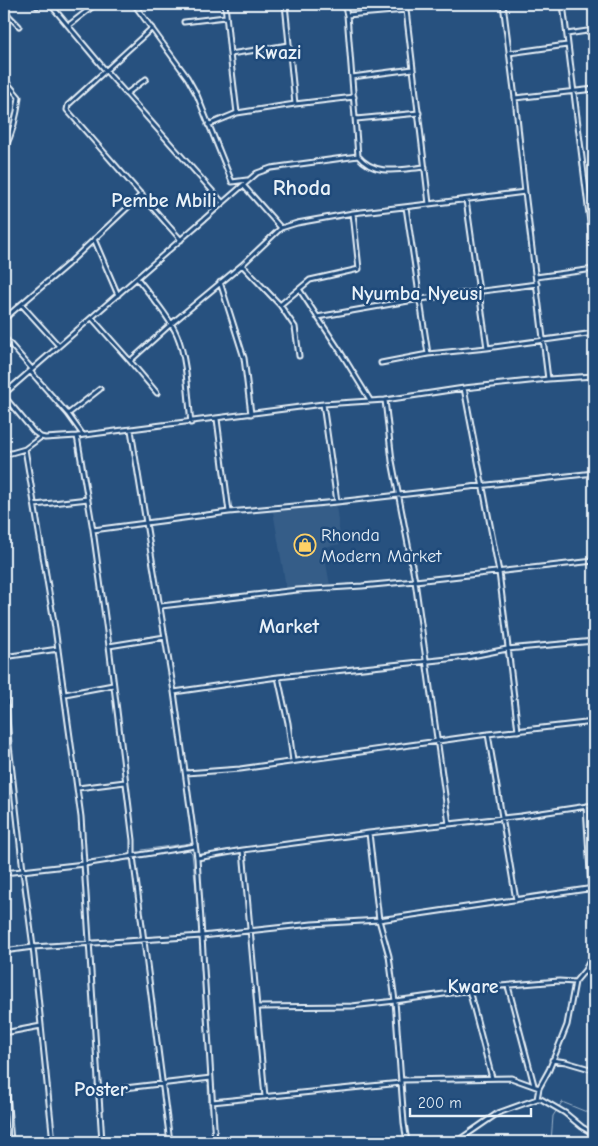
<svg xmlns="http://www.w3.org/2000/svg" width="598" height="1146" font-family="'Comic Neue',sans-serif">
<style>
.built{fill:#355d88}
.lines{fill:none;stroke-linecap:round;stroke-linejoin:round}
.stream{stroke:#9db3c9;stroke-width:1}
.minor-casing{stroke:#e8f1f8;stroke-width:7}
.minor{stroke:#1f4a7a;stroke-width:3}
.labels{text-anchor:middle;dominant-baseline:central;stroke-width:5;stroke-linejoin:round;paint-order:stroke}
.poi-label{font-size:18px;fill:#e8f1f8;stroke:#1f4a7a;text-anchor:start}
.quarter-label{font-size:20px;font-weight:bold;fill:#e8f1f8;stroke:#1f4a7a}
.district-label{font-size:22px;font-weight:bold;fill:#e8f1f8;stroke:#1f4a7a}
</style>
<rect width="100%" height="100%" fill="#27517f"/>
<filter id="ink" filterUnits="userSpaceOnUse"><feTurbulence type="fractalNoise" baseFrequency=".02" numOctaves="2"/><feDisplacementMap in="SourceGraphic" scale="10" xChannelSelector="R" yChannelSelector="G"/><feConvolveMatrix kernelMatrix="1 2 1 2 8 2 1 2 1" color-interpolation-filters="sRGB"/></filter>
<g filter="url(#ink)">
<path class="built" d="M336 505 341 544 323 547 330 585 286 587 273 511Z"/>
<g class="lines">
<path class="stream" d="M197 826 208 999
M142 850 191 843
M161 853 189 850 192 853 198 908 202 982
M43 1063 45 1085
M95 1084 100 1142
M208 1085 209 1107
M551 1142 553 1116 562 1102 594 1115"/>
<g class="minor-casing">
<path id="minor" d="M50 4 106 71 223 203
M134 4 187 77 197 95 232 182 247 180
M225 4 230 54 289 45
M285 4 295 104 354 97
M405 4 406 10
M503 4 515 98 525 192
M563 4 594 255
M37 6 39 4
M4 11 19 26
M347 15 358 156
M184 22 225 17
M69 25 96 4
M152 28 68 105 67 110 181 240
M567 34 594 30
M509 53 567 45
M352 77 413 69
M4 79 19 97C17 117 13 133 4 150
M126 94 146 79
M515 98 594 89
M237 113 295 104
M356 119 419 113
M208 125 237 113 230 54
M243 185 281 228
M466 200 487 348
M406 207 428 354 487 348 594 333
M94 239 118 295
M242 265 280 305 295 327 299 356
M536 277 594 269
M137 278C150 295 169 316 177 335 187 358 188 397 191 423
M220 282 244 358 251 414
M299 289 340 351 370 400
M21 304 59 346
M280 305 310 280 359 269 353 213
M317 317 420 299 537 284
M92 318 130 361 171 324 242 265 281 228 297 223 353 213 429 204
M4 319 68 264 142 194
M4 337 32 369
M130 361 157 393
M381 363 428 354
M30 371 68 414 83 435
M548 379 594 376
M464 388 499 572 518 731
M4 394 257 173 271 168 358 156C375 177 401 169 425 167
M4 396 34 432 41 437 45 438 77 436 323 404 385 400 464 388 548 379 525 192 429 204 406 10 347 15 344 4
M385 400 392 461 415 581 449 824
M323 404 337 502
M68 414 100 389
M217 419 229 512
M131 430 146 523 229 512 337 502 594 473
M77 436 93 530 109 646 133 840V856L170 1142
M25 449 55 628 81 817 102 1142
M4 455 25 449 41 437
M35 505 88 499
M93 530 146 523 174 692 197 858 215 1142
M161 606 297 590 362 586 415 581 594 561
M109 646 165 637
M4 657 58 649
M4 674 9 745 23 871 33 947 53 1142
M278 677 288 723 293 761
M174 692 278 677 467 657 507 649 594 641
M65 694 113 685
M488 734 516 900
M4 745H9
M186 773 240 769 488 734 594 722
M78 788 125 782
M586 806 591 889 594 921
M369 833 379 920 389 956 395 1001 404 1123 407 1142
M243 850 265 1097
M197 858 243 850 369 833 521 816 594 805
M4 873 84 864 195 846
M4 951 33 947 202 936 312 924 379 920 594 888
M508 986 534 1085
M469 990 492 1078
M258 1007 352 1006 395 1001 500 986 559 981 575 982
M4 1033 41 1026
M4 1057 11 1142
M552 1060 566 1062 590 1069
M402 1080 511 1078 539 1088
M99 1091 211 1078
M537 1099 539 1088 549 1070 567 1025 575 982 585 970 594 953
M212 1102 401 1083
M456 1142 498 1113 537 1099H541L565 1113 582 1127 594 1134"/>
</g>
<use href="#minor" class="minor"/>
</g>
</g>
<defs>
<g id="shop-ring" transform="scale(1.125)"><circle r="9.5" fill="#1f4a7a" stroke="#ffd166" stroke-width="1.5"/><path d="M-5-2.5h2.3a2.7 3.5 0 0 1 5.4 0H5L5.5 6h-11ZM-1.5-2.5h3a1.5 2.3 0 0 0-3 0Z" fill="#ffd166"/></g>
</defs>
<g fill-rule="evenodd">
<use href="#shop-ring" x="305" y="545"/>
</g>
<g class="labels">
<g class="poi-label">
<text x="321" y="535">Rhonda<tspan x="321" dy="21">Modern Market</tspan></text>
</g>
<g class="quarter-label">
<text x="278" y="52">Kwazi</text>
<text x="164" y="200">Pembe Mbili</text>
<text x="417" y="293">Nyumba Nyeusi</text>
<text x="289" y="626">Market</text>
<text x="473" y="986">Kware</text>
<text x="101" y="1089">Poster</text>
</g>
<g class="district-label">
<text x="302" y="188">Rhoda</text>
</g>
</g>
<rect width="598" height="1146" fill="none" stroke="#1f4a7a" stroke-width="20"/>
<rect x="10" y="10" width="578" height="1126" fill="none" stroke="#e8f1f8" stroke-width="2" filter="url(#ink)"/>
<path d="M410 1108v8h121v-8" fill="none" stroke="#e8f1f8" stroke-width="2.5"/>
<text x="418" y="1108" font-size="15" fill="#e8f1f8" stroke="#1f4a7a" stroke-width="4" paint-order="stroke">200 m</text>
</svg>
